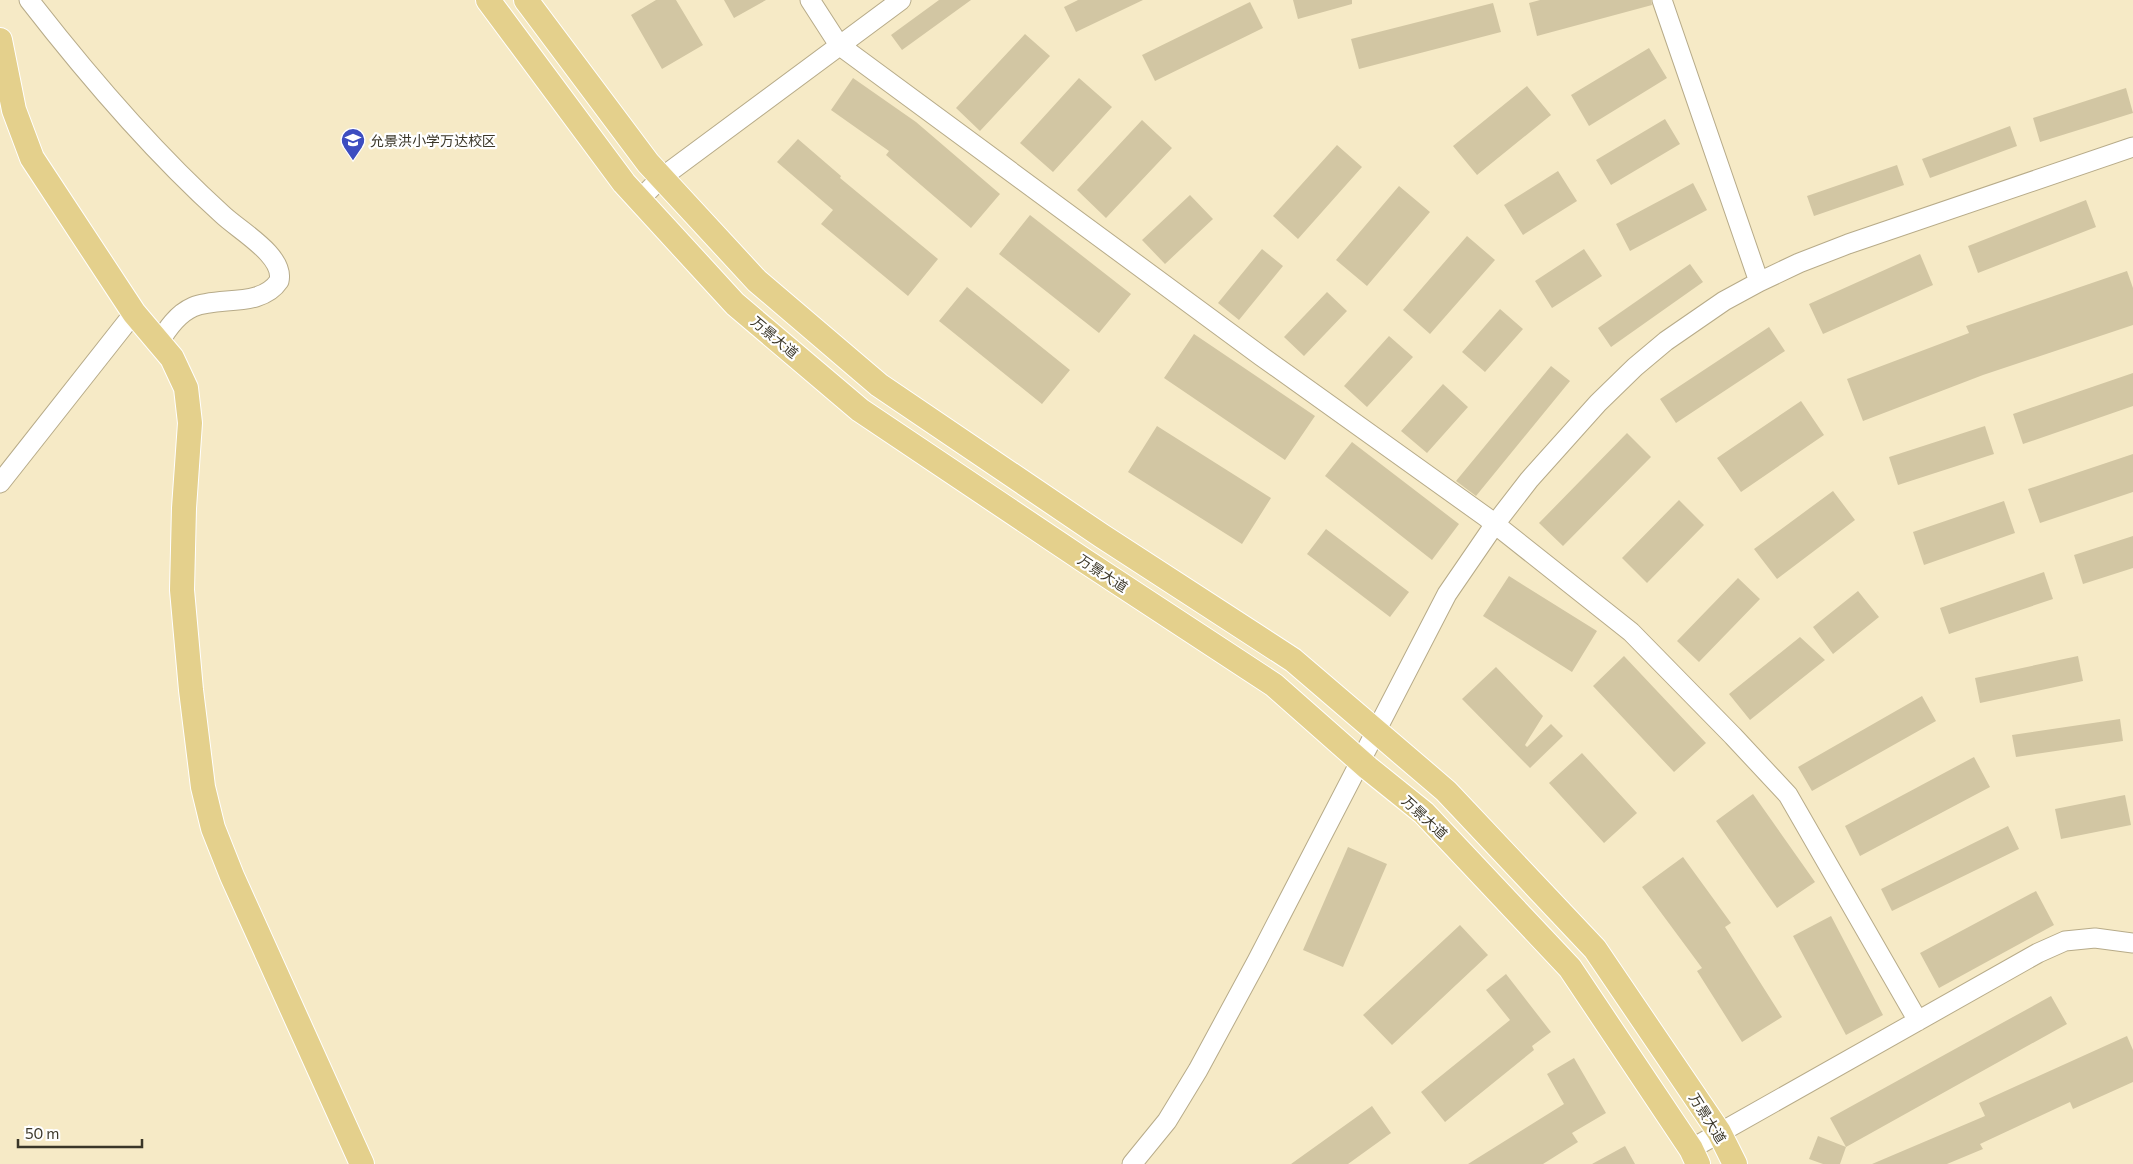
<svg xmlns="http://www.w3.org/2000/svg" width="2133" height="1164" font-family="Commissioner,'Noto Sans SC',sans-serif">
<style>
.building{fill:#d2c6a3}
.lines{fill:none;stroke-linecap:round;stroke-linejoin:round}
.minor-casing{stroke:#b7ab89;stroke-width:21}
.major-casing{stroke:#fff;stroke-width:26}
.minor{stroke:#fff;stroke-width:19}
.major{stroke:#e4d08c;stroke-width:24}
.labels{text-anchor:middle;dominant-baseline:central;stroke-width:4.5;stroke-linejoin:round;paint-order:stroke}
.poi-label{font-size:14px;fill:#3a3628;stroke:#fff;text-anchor:start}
.street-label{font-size:14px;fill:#3a3628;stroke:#fff}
</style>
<rect width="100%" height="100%" fill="#f6eac6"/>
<path class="building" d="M656 0H676L703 45 662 69 631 15Z
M724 0H766L734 18Z
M939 0H971L902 50 891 35Z
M1078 0H1143L1076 32 1064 7Z
M1293 0H1352V4L1298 19Z
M1540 0H1651L1652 5 1537 36 1529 3Z
M1250 2 1263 28 1155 81 1142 55Z
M1493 3 1501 32 1359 69 1351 39Z
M1025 34 1050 56 980 131 956 108Z
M1649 48 1667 78 1589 126 1571 95Z
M853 78 916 122 1000 194 971 228 886 155 889 151 831 110Z
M1079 78 1112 107 1053 172 1020 143Z
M1527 86 1551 115 1477 175 1453 146Z
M2126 88 2133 113 2040 142 2033 118Z
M1665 119 1680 144 1611 185 1596 160Z
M1142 120 1172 148 1106 218 1077 190Z
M2010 126 2017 146 1930 178 1922 159Z
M798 139 841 176 840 178 938 259 908 296 821 224 833 210 777 162Z
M1337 145 1362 167 1298 239 1273 216Z
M1897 165 1904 185 1814 216 1807 196Z
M1558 171 1577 201 1523 235 1504 205Z
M1693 183 1707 210 1630 251 1616 224Z
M1399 186 1430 212 1367 286 1336 260Z
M1190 195 1213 219 1165 264 1142 240Z
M2086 200 2096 227 1978 273 1968 246Z
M1030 215 1131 294 1099 333 999 254Z
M1467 236 1495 260 1430 334 1403 310Z
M1262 249 1283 266 1239 320 1218 303Z
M1584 249 1602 276 1552 308 1535 281Z
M1920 254 1933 285 1823 334 1809 304Z
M1690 264 1703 282 1611 347 1598 328Z
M2127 271 2133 288V325L1983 375 1863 421 1847 379 1969 333 1966 326Z
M967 287 1070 370 1042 404 939 321Z
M1327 292 1347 311 1304 356 1284 337Z
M1500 309 1523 329 1485 372 1462 352Z
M1769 327 1785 351 1676 423 1660 399Z
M1194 334 1315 416 1285 460 1164 378Z
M1389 336 1413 357 1367 407 1344 386Z
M1551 366 1570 381 1476 496 1456 481Z
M2133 373V406L2023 444 2013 414Z
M1443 384 1468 407 1427 453 1401 431Z
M1801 401 1824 435 1741 492 1717 458Z
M1157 426 1271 498 1242 544 1128 472Z
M1985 426 1994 454 1898 485 1889 457Z
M1627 433 1651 457 1563 546 1539 523Z
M1352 442 1459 524 1432 560 1325 476Z
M2133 454V492L2040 523 2028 489Z
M1833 491 1855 520 1777 579 1754 549Z
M1679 500 1704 525 1647 583 1622 558Z
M2004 501 2015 533 1924 565 1913 532Z
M1326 529 1409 592 1390 617 1307 554Z
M2133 536V568L2083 584 2074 555Z
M2044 572 2053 599 1949 634 1940 608Z
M1509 576 1597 631 1572 672 1483 616Z
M1738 578 1760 599 1699 662 1677 641Z
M1858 591 1879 617 1833 654 1813 627Z
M1800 637 1825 660 1750 720 1729 694Z
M1624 656 1706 743 1674 772 1593 686Z
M2078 656 2083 681 1980 703 1975 678Z
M1496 667 1543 716 1525 745 1527 747 1551 724 1563 736 1530 768 1462 699Z
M1922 696 1936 721 1812 791 1798 767Z
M2120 719 2123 741 2016 757 2012 735Z
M1582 753 1637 813 1604 843 1549 783Z
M1974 757 1990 787 1860 856 1845 826Z
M1753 794 1815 882 1777 908 1716 821Z
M2125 795 2131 825 2061 839 2055 809Z
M2008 826 2019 849 1892 911 1881 889Z
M1348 847 1387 864 1343 967 1303 950Z
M1683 857 1731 923 1725 927 1782 1017 1742 1042 1697 971 1702 968 1642 887Z
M2036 891 2054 925 1939 988 1920 953Z
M1831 916 1883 1015 1846 1035 1793 936Z
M1460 925 1488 955 1392 1045 1363 1015Z
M1506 974 1551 1032 1532 1046 1534 1050 1445 1122 1421 1092 1510 1020 1486 990Z
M2051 996 2067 1024 1846 1147 1830 1118Z
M2127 1036 2133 1050V1082L2073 1109 2070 1102 1980 1144 1983 1149 1947 1164H1872L1985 1116 1979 1103Z
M1574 1058 1606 1113 1572 1133 1578 1142 1543 1164H1468L1564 1104 1547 1074Z
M1372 1106 1391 1133 1348 1164H1291Z
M1818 1136 1846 1147 1840 1164H1823L1809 1159Z
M1625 1146 1635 1164H1592Z"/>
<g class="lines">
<g class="minor-casing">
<path id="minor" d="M29 0C88 76 151 150 223 215 240 231 285 256 279 281 261 308 219 296 193 307 177 314 167 329 159 343
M810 0 839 45 1261 356 1486 517 1631 632 1733 736 1788 795 1918 1021
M1662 0 1759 282
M639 200 661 178 901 0
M0 483 134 313
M1691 1149 2038 953 2065 941 2095 938 2133 943
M1132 1164 1167 1121 1198 1070 1257 961 1447 594 1495 524 1529 480 1598 403 1635 367 1666 341 1724 301 1759 282 1799 263 1848 244 2133 147"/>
</g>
<g class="major-casing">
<path id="major" d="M488 0 624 183 735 304 860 410 1085 561 1274 685 1368 768 1424 813 1570 968 1691 1149 1698 1164
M526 0 648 163 757 281 879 385 1102 536 1293 660 1446 791 1595 949 1719 1132 1735 1164
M0 40 14 110 32 158 134 313 172 358 186 388 190 423 184 508 182 590 191 690 203 787 213 828 232 876 362 1164"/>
</g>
<use href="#minor" class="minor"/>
<use href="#major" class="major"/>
</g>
<defs>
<g id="school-pin" transform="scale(1.25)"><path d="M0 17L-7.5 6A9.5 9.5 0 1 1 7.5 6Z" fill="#3d4dc0" stroke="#fff"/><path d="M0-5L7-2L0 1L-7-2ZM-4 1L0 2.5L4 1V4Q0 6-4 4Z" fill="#fff"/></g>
</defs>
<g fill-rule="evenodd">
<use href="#school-pin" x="353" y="140"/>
</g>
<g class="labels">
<g class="poi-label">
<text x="370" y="140">允景洪小学万达校区</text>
</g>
<g class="street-label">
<text transform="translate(775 337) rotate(40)">万景大道</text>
<text transform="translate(1103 573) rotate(33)">万景大道</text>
<text transform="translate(1425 817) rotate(43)">万景大道</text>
<text transform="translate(1708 1118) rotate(58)">万景大道</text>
</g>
</g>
<path d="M18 1139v8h124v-8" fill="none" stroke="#3a3628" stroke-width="2.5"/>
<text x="25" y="1139" font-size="15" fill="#3a3628" stroke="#ffffff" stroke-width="4" paint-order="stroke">50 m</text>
</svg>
